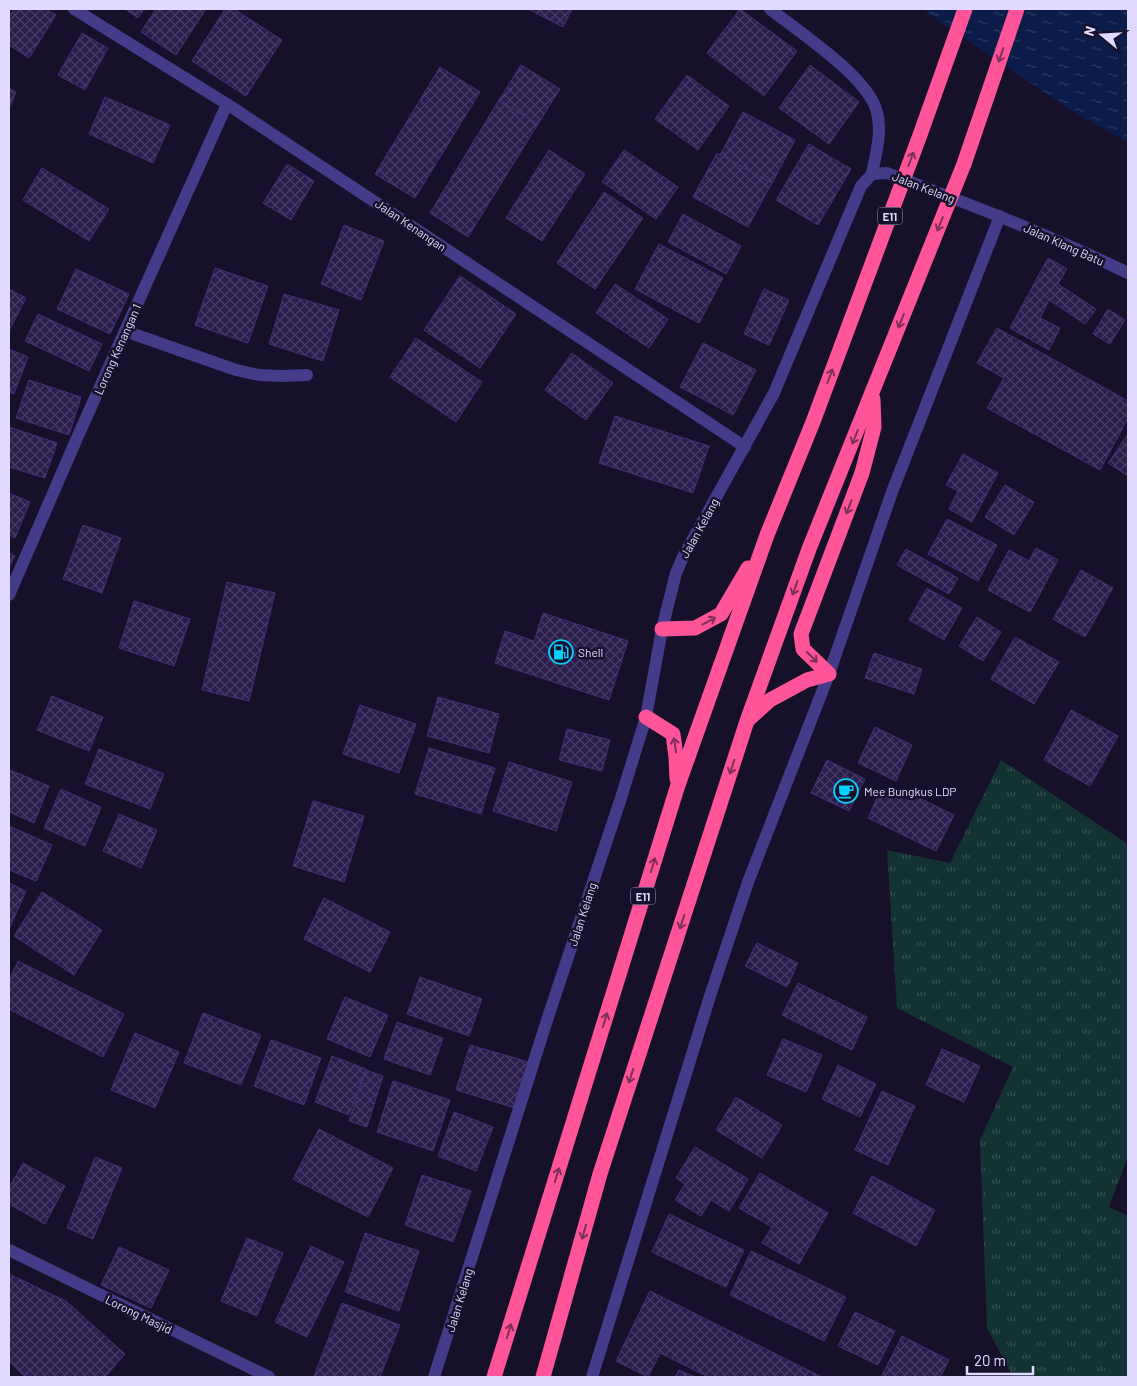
<svg xmlns="http://www.w3.org/2000/svg" width="1137" height="1386" font-family="Barlow,sans-serif">
<style>
.grass{fill:url(#grass-tufts)}
.water{fill:url(#water-ripples)}
.building{fill:url(#building-cross-hatch);stroke:#432e77}
.lines{fill:none;stroke-linecap:round;stroke-linejoin:round}
.minor{stroke:#453c89;stroke-width:12}
.highway{stroke:#ff5497;stroke-width:15}
.oneway{stroke:#7f2f5b}
.labels{text-anchor:middle;dominant-baseline:central;stroke-width:5;stroke-linejoin:round;paint-order:stroke}
.shield{fill:#17102a;stroke:#a49dbf;stroke-width:1}
.shield-label{font-size:11px;font-weight:bold;fill:#e1d9ff}
.street-label{font-size:12px;fill:#e1d9ff;stroke:#17102a}
.poi-label{font-size:12px;fill:#e1d9ff;stroke:#17102a;text-anchor:start}
</style>
<defs>
<pattern id="grass-tufts" width="24" height="20" patternUnits="userSpaceOnUse" patternTransform="scale(1.25)"><rect width="24" height="20" fill="#133234"/><path d="M3 7l-1-3M5 7V3M7 7l1-3M15 17l-1-3M17 17v-4M19 17l1-3" fill="none" stroke="#354f52"/></pattern>
<pattern id="water-ripples" width="26" height="14" patternUnits="userSpaceOnUse" patternTransform="scale(1.25)"><rect width="26" height="14" fill="#0b1c49"/><path d="M2 4q2-2 4 0t4 0M15 11q2-2 4 0t4 0" fill="none" stroke="#2e3c64"/></pattern>
<pattern id="building-cross-hatch" width="8" height="8" patternUnits="userSpaceOnUse" patternTransform="scale(1.25)"><rect width="8" height="8" fill="#2a1c4b"/><path d="M0 0l8 8M0 8l8-8" fill="none" stroke="#493c66"/></pattern>
</defs>
<rect width="100%" height="100%" fill="#17102a"/>
<path class="grass" d="M1001 760 1128 844V1156L1109 1207 1128 1216V1377H1013L987 1328 980 1140 1013 1067 897 1008 887 850 950 863Z"/>
<path class="water" d="M922 9H1128V142L1070 110Z"/>
<path class="building" d="M14 9H46L56 15 29 58 9 45V17Z
M125 9H144L138 18Z
M156 9H206L176 55 141 32Z
M225 9H234L282 40 246 96 192 61Z
M528 9H572L563 27Z
M740 9 797 51 764 96 707 53Z
M82 33 108 48 85 90 58 75Z
M521 65 560 89 538 124 499 100Z
M810 65 859 102 829 144 779 108Z
M440 67 480 92 415 198 375 174Z
M687 75 729 106 698 150 655 119Z
M9 88 16 92 9 109Z
M105 97 170 125 153 163 89 134Z
M499 100 538 124 468 237 430 213Z
M743 112 795 140 772 183 720 155Z
M809 144 851 169 818 225 776 200Z
M549 150 585 174 542 241 506 218Z
M624 150 678 187 656 219 602 182Z
M717 153 772 183 748 227 693 197Z
M287 164 314 181 291 220 263 203Z
M42 168 109 209 89 241 23 200Z
M604 192 643 218 595 289 557 263Z
M683 214 741 246 726 274 668 242Z
M344 225 384 241 361 300 321 284Z
M659 244 723 278 699 323 635 289Z
M1048 258 1067 269 1058 284 1096 309 1085 324 1049 300 1040 318 1060 328 1049 350 1010 328Z
M215 268 268 286 248 343 195 325Z
M76 269 129 294 110 334 57 309Z
M460 276 516 314 480 368 424 330Z
M615 284 668 319 649 348 596 313Z
M9 289 26 298 9 331Z
M764 289 789 300 769 345 744 334Z
M284 294 339 310 323 361 269 344Z
M1108 309 1125 320 1110 344 1093 334Z
M38 314 102 344 89 371 25 341Z
M997 328 1128 401V418L1100 470 987 408 1004 378 977 363Z
M416 338 482 382 456 422 390 377Z
M703 343 756 370 733 415 680 387Z
M9 349 28 357 14 394 9 392Z
M572 353 613 383 586 420 545 390Z
M29 380 81 397 69 435 16 418Z
M615 416 709 446 693 493 599 463Z
M9 427 57 443 45 478 9 467Z
M1128 434V476L1108 463Z
M963 454 998 473 972 522 949 509 958 491 946 485Z
M1005 485 1034 502 1014 535 985 517Z
M9 493 30 502 15 538 9 535Z
M947 519 997 545 978 581 928 554Z
M83 525 121 538 102 593 63 579Z
M1036 548 1058 560 1030 612 988 590 1009 550 1029 561Z
M906 549 958 578 949 594 897 565Z
M9 553 15 556 9 567Z
M1081 570 1113 588 1085 637 1053 619Z
M227 582 275 593 249 701 202 690Z
M927 588 962 608 944 640 909 620Z
M134 601 190 619 174 666 119 648Z
M543 613 628 641 609 700 495 663 505 631 534 641Z
M977 617 1001 632 983 661 959 646Z
M1015 637 1059 662 1034 704 991 679Z
M874 653 922 669 914 694 865 678Z
M52 696 103 717 89 751 37 730Z
M438 697 499 714 489 753 427 736Z
M360 705 416 724 399 773 343 754Z
M1071 710 1118 736 1090 786 1044 760Z
M875 727 912 745 896 781 858 763Z
M567 729 610 740 602 771 559 760Z
M429 748 495 768 481 814 415 794Z
M99 749 164 774 150 809 85 784Z
M827 760 865 779 849 811 811 793Z
M509 762 572 782 556 831 493 811Z
M10 770 49 786 34 823 9 812Z
M61 789 101 807 85 846 44 828Z
M880 791 900 800 905 791 954 815 936 851 868 818Z
M313 801 364 816 344 882 293 866Z
M119 814 157 830 141 868 103 851Z
M9 826 52 845 36 881 9 870Z
M9 883 26 891 10 927H9Z
M42 892 102 930 74 975 14 936Z
M324 898 390 932 370 972 304 939Z
M757 943 798 963 787 987 745 966Z
M18 961 124 1014 103 1057 9 1009V981Z
M420 977 482 999 469 1036 407 1014Z
M798 983 867 1017 852 1050 782 1015Z
M345 997 388 1015 370 1057 327 1039Z
M203 1013 261 1035 241 1085 184 1063Z
M397 1022 443 1038 430 1075 384 1059Z
M135 1033 179 1052 155 1108 111 1090Z
M783 1039 822 1055 806 1092 767 1075Z
M271 1040 321 1058 304 1105 254 1086Z
M470 1045 529 1062 515 1108 456 1090Z
M942 1049 980 1066 964 1102 926 1085Z
M332 1056 366 1069 349 1115 315 1102Z
M838 1065 876 1084 860 1117 822 1099Z
M366 1070 383 1076 367 1127 349 1121Z
M393 1081 450 1100 433 1151 377 1132Z
M882 1091 915 1106 888 1165 855 1150Z
M736 1097 782 1125 762 1158 716 1130Z
M454 1112 493 1127 476 1171 438 1156Z
M319 1129 393 1168 368 1217 293 1179Z
M695 1147 748 1179 729 1211 711 1200 701 1216 675 1200 685 1184 676 1178Z
M95 1157 122 1168 93 1239 67 1228Z
M23 1163 65 1186 45 1224 9 1204V1188Z
M760 1173 828 1213 799 1264 762 1243 772 1227 739 1208Z
M422 1175 471 1191 453 1242 405 1225Z
M872 1176 935 1210 916 1246 853 1213Z
M669 1214 744 1250 726 1287 652 1252Z
M365 1233 419 1251 399 1311 345 1292Z
M247 1238 283 1253 257 1316 221 1301Z
M311 1246 344 1262 307 1337 275 1322Z
M119 1247 169 1270 151 1308 101 1285Z
M751 1251 846 1297 824 1341 730 1295Z
M9 1274 66 1301 125 1354 105 1377H25L9 1361Z
M650 1291 822 1377H708L660 1353 648 1377 616 1361Z
M342 1303 400 1325 380 1377 314 1376Z
M855 1312 895 1331 878 1365 838 1346Z
M902 1336 949 1360 940 1377H881Z
M679 1370 695 1377H675Z"/>
<g class="lines">
<path class="minor" d="M74 9 227 104 745 447
M770 9C798 31 865 75 876 109 883 130 876 153 872 174
M125 331 236 370 259 375 281 376 307 375
M9 595 77 438 227 104
M9 1250 269 1377
M434 1377 548 1017 621 798 646 717 662 629 676 573 683 557 774 393 861 186 872 174 887 173C969 204 1050 235 1128 273
M592 1377 710 996 748 882 829 674 892 492 1000 216"/>
<path class="highway" d="M662 629 695 628 721 614 748 568
M829 674 803 649 801 634 862 473 874 427 873 399
M646 717 673 734 676 757 677 779
M749 719 770 700 807 680 829 674
M494 1377 677 788 767 535 813 422 920 135 965 9
M543 1377 600 1174 747 721 809 549 964 164 1017 9"/>
</g>
<defs><path id="oneway-shaft" d="M-6 0H5M1.5-3L5.5 0L1.5 3" fill="none" stroke-width="1.6" stroke-linecap="round" stroke-linejoin="round" transform="scale(1.25)"/></defs>
<g class="oneway">
<use href="#oneway-shaft" transform="translate(1001 55) rotate(109)"/>
<use href="#oneway-shaft" transform="translate(911 159) rotate(-69)"/>
<use href="#oneway-shaft" transform="translate(940 224) rotate(112)"/>
<use href="#oneway-shaft" transform="translate(901 321) rotate(112)"/>
<use href="#oneway-shaft" transform="translate(830 376) rotate(-69)"/>
<use href="#oneway-shaft" transform="translate(855 437) rotate(112)"/>
<use href="#oneway-shaft" transform="translate(849 507) rotate(111)"/>
<use href="#oneway-shaft" transform="translate(795 588) rotate(110)"/>
<use href="#oneway-shaft" transform="translate(709 621) rotate(-28)"/>
<use href="#oneway-shaft" transform="translate(812 657) rotate(45)"/>
<use href="#oneway-shaft" transform="translate(675 745) rotate(-99)"/>
<use href="#oneway-shaft" transform="translate(732 767) rotate(108)"/>
<use href="#oneway-shaft" transform="translate(653 865) rotate(-73)"/>
<use href="#oneway-shaft" transform="translate(682 922) rotate(108)"/>
<use href="#oneway-shaft" transform="translate(605 1020) rotate(-73)"/>
<use href="#oneway-shaft" transform="translate(631 1076) rotate(108)"/>
<use href="#oneway-shaft" transform="translate(557 1175) rotate(-73)"/>
<use href="#oneway-shaft" transform="translate(584 1232) rotate(106)"/>
<use href="#oneway-shaft" transform="translate(509 1331) rotate(-73)"/>
</g>
<defs>
<g id="fuel-ring" transform="scale(1.25)"><circle r="9.5" fill="#17102a" stroke="#05d0ff" stroke-width="1.5"/><path d="M-5.5-6h7V0h2V4h1.3V-2.5L3-4.5l.8-.8L6-3V5H2.5V1h-1V6h-7ZM-4.2-4.7v3.2H.2V-4.7Z" fill="#05d0ff"/></g>
<g id="cafe-ring" transform="scale(1.25)"><circle r="9.5" fill="#17102a" stroke="#05d0ff" stroke-width="1.5"/><path d="M-5.5-4.5H6V0H3Q3 3.5 0 3.5H-2.5Q-5.5 3.5-5.5 0ZM3-3.2v2h1.7v-2ZM-6 4.5H4V6H-6Z" fill="#05d0ff"/></g>
</defs>
<g fill-rule="evenodd">
<use href="#fuel-ring" x="561" y="652"/>
<use href="#cafe-ring" x="846" y="791"/>
</g>
<g class="labels">
<g class="shield">
<rect x="877.5" y="207.5" width="25" height="17" rx="4"/>
<rect x="630.5" y="887.5" width="25" height="17" rx="4"/>
</g>
<g class="shield-label">
<text x="890" y="216">E11</text>
<text x="643" y="896">E11</text>
</g>
<g class="street-label">
<text transform="translate(924 187) rotate(21)">Jalan Kelang</text>
<text transform="translate(411 225) rotate(34)">Jalan Kenangan</text>
<text transform="translate(1064 244) rotate(24)">Jalan Klang Batu</text>
<text transform="translate(117 349) rotate(-66)">Lorong Kenangan 1</text>
<text transform="translate(699 528) rotate(-61)">Jalan Kelang</text>
<text transform="translate(582 914) rotate(-72)">Jalan Kelang</text>
<text transform="translate(459 1300) rotate(-73)">Jalan Kelang</text>
<text transform="translate(139 1314) rotate(26)">Lorong Masjid</text>
</g>
<g class="poi-label">
<text x="578" y="652">Shell</text>
<text x="864" y="791">Mee Bungkus LDP</text>
</g>
</g>
<rect width="1137" height="1386" fill="none" stroke="#e1d9ff" stroke-width="20"/>
<g transform="translate(1102 35) rotate(288)" stroke="#17102a" stroke-width="4" paint-order="stroke">
<path d="M0-4L9 19L0 12L-9 19Z" fill="#e1d9ff"/>
<text y="-8" font-size="14" font-weight="bold" text-anchor="middle" fill="#e1d9ff">N</text>
</g>
<path d="M967 1366v8h66v-8" fill="none" stroke="#e1d9ff" stroke-width="2.5"/>
<text x="974" y="1366" font-size="15" fill="#e1d9ff" stroke="#17102a" stroke-width="4" paint-order="stroke">20 m</text>
</svg>
